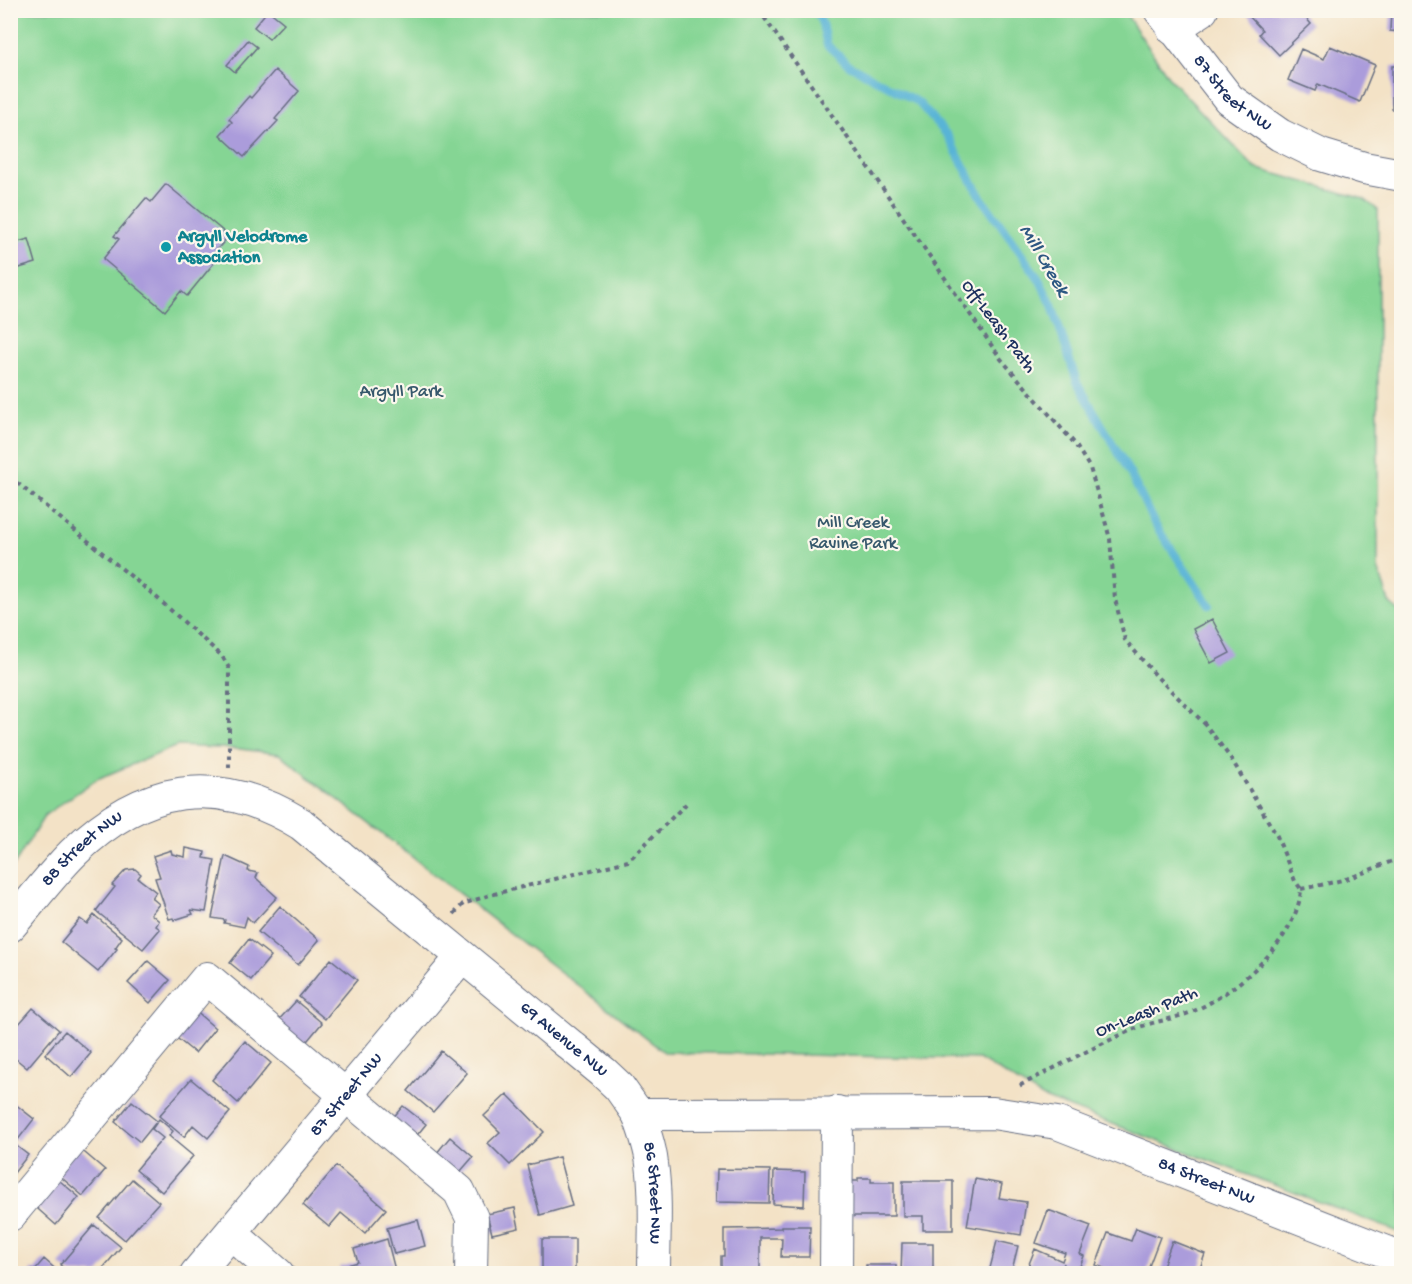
<svg xmlns="http://www.w3.org/2000/svg" width="1412" height="1284" font-family="'Gochi Hand',sans-serif">
<style>
.park{fill:#85d594;stroke:#508279;stroke-width:1.5}
.lines{fill:none;stroke-linecap:round;stroke-linejoin:round}
.stream{stroke:#58b4d6;stroke-width:8}
.building{fill:#ab9cdb}
.minor-casing{stroke:#676e82;stroke-width:34}
.path{stroke:#676e82;stroke-width:4;stroke-dasharray:4.5 4.5;stroke-linecap:butt}
.minor{stroke:#fff;stroke-width:32}
.culture-dot{fill:#0f9aa8;stroke:#fbf7ec;stroke-width:2}
.labels{text-anchor:middle;dominant-baseline:central;stroke-width:4.5;stroke-linejoin:round;paint-order:stroke}
.street-label{font-size:18px;fill:#1b2f5e;stroke:#fbf7ec}
.culture-label{font-size:18px;font-weight:bold;fill:#0d838f;stroke:#fbf7ec;text-anchor:start}
.park-label{font-size:18px;fill:#36586c;stroke:#fbf7ec}
.water-label{font-size:20px;font-style:italic;fill:#2d5782;stroke:#fbf7ec}
</style>
<rect width="100%" height="100%" fill="#fbf7ec"/>
<filter id="ink" filterUnits="userSpaceOnUse"><feTurbulence type="fractalNoise" baseFrequency=".0167" numOctaves="2"/><feDisplacementMap in="SourceGraphic" scale="12" xChannelSelector="R" yChannelSelector="G"/><feConvolveMatrix kernelMatrix="1 2 1 2 8 2 1 2 1" color-interpolation-filters="sRGB"/></filter>
<filter id="wash" filterUnits="userSpaceOnUse"><feTurbulence type="fractalNoise" baseFrequency=".008" numOctaves="4" result="noise"/><feDisplacementMap in="SourceGraphic" scale="24" xChannelSelector="R" yChannelSelector="G"/><feGaussianBlur stdDeviation="1.35" result="paint"/><feColorMatrix in="noise" values="0 0 0 0 0 0 0 0 0 0 0 0 0 0 0 0 0 1.4 0 .05"/><feComposite in="paint" operator="in"/></filter>
<g filter="url(#wash)">
<rect width="100%" height="100%" fill="#f3e2c6"/>
<path class="park" d="M11 11H1124L1170 79 1255 168 1364 199 1378 210V568L1389 602 1402 613 1401 1233 1044 1098 979 1059 664 1052 279 754 240 749 177 746 97 779 45 815 11 870Z"/>
<g class="lines">
<path class="stream" d="M816 10 822 24 827 45 849 65 918 102 947 135 979 194 1039 279 1052 305 1077 382 1130 473 1154 523 1209 605"/>
</g>
<g id="blocks">
<path class="building" d="M268 10 284 23 269 39 254 27Z
M1251 10H1299L1311 24 1279 55 1259 34 1262 30 1247 14Z
M1391 10H1402V32L1390 31Z
M248 40 257 47 235 72 227 65Z
M1330 46 1375 65 1360 102 1318 84 1315 91 1288 80 1301 49 1324 59Z
M1392 66H1402V109H1392Z
M275 70 299 91 275 119 278 121 244 157 220 135 232 122 229 119 249 96 251 98Z
M166 184 229 236 213 254 218 258 187 296 181 291 165 311 103 259 119 239 114 236 146 198 151 202Z
M10 234 14 243 29 239 36 263 16 269 13 259 10 260Z
M1212 619 1230 653 1211 663 1193 629Z
M186 848 205 852 204 858 215 860 206 912 191 910 193 914 174 920 173 918 169 919 155 878 160 877 153 856 171 850 172 854 185 857Z
M225 856 249 867 248 871 258 873 256 878 277 897 253 923 247 917 244 927 224 923 225 920 212 918Z
M135 869 141 874 138 878 156 892 152 898 159 904 151 914 159 921 156 926 160 929 143 949 96 911 115 887 112 885 126 870Z
M280 906 319 940 298 965 258 932Z
M94 915 122 938 115 948 117 949 98 972 61 942 80 919 87 924Z
M249 939 271 956 251 980 230 963Z
M331 959 357 980 325 1019 299 997Z
M148 961 170 980 150 1003 128 983Z
M296 1001 322 1023 303 1046 276 1023Z
M33 1008 59 1030 27 1068 10 1054V1034Z
M194 1010 215 1028 195 1053 173 1035Z
M65 1031 91 1053 71 1077 45 1054Z
M245 1041 271 1063 238 1103 212 1080Z
M441 1051 467 1073 433 1112 408 1091Z
M191 1079 230 1112 208 1138 193 1125 184 1137 159 1116Z
M507 1094 544 1132 510 1165 488 1143 500 1132 484 1116Z
M10 1100 34 1119 17 1141 10 1135Z
M132 1101 157 1121 140 1142 115 1122Z
M403 1106 426 1124 414 1139 391 1120Z
M159 1119 173 1131 169 1136 193 1156 162 1192 136 1170 163 1138 152 1129Z
M450 1137 473 1157 453 1180 431 1160Z
M10 1141 28 1155 10 1178Z
M78 1147 105 1170 83 1196 56 1173Z
M559 1157 572 1206 540 1215 527 1165Z
M336 1166 386 1209 365 1233 341 1213 329 1227 303 1205Z
M717 1169 770 1170 769 1203 716 1202Z
M774 1171 805 1172 804 1206 773 1204Z
M54 1176 79 1197 56 1225 31 1203Z
M858 1178H871V1182H894V1216H841V1181H858Z
M132 1179 159 1202 125 1240 99 1218Z
M975 1179 1002 1184 999 1198 1026 1202 1021 1235 967 1226Z
M903 1181H953V1230H923V1216H903Z
M515 1208 519 1228 492 1234 487 1214Z
M1048 1210 1091 1226 1080 1254 1084 1256 1080 1266 1069 1271 1063 1269 1064 1263 1060 1274H1025L1035 1249 1062 1261 1065 1253 1036 1243Z
M418 1220 425 1246 394 1254 387 1228Z
M94 1225 121 1247 98 1274H71L60 1265Z
M781 1226H810L809 1257H781L782 1238H760V1274H721V1256H724V1229L781 1228Z
M1136 1228 1160 1237 1146 1274H1119L1096 1265 1108 1233 1131 1241Z
M387 1239 396 1274H341L340 1267 358 1262 354 1249Z
M542 1239H575V1274H542Z
M997 1241 1018 1246 1011 1274 989 1272Z
M1172 1241 1205 1254 1198 1274H1160Z
M902 1243H933V1274H901Z
M44 1259 61 1274H29L32 1269 34 1271Z
M866 1265H896V1274H866Z"/>
</g>
</g>
<g filter="url(#ink)">
<use href="#blocks" fill-opacity="0" stroke="#676e82" stroke-width="1.5"/>
<g class="lines">
<g class="minor-casing">
<g id="minor">
<path id="s1" d="M1160 10 1229 99 1280 135 1321 155 1364 168 1402 175"/>
<path d="M1173 29 1202 10"/>
<path id="s2" d="M10 926C31 902 51 875 73 853 143 785 216 772 301 824L603 1072 619 1087 638 1114 993 1113 1057 1123 1402 1258"/>
<path id="s3" d="M638 1114C644 1130 650 1146 652 1164 657 1200 654 1237 654 1274"/>
<path d="M10 1215 207 978 459 1191 472 1218 471 1274"/>
<path d="M231 1233 278 1274"/>
<path id="s4" d="M196 1274 462 957"/>
<path d="M836 1274 837 1112"/>
</g>
</g>
<path class="path" d="M759 10 1001 359 1075 444 1090 468 1101 506 1110 539 1115 599 1125 640 1159 679 1205 724 1232 760 1277 836 1295 881 1301 889C1298 940 1234 995 1189 1013 1170 1020 1150 1022 1132 1030 1093 1047 1055 1068 1017 1087
M10 477 155 596 222 656 229 668V769
M1301 889C1320 885 1339 882 1357 875 1372 870 1385 862 1402 859
M454 914 463 904 490 895 628 861 687 803"/>
<use href="#minor" class="minor"/>
</g>
</g>
<circle class="culture-dot" cx="166" cy="247" r="6"/>
<g class="labels">
<g class="street-label">
<text stroke="none"><textPath href="#s1" startOffset="111">87 Street NW</textPath></text>
<text transform="translate(998 327) rotate(53)">Off-Leash Path</text>
<text stroke="none"><textPath href="#s2" startOffset="106">88 Street NW</textPath></text>
<text transform="translate(1147 1013) rotate(-22)">On-Leash Path</text>
<text stroke="none"><textPath href="#s2" startOffset="688">69 Avenue NW</textPath></text>
<text stroke="none"><textPath href="#s4" startOffset="234">87 Street NW</textPath></text>
<text stroke="none"><textPath href="#s2" startOffset="1374">84 Street NW</textPath></text>
<text stroke="none"><textPath href="#s3" startOffset="81">86 Street NW</textPath></text>
</g>
<g class="culture-label">
<text x="178" y="237">Argyll Velodrome<tspan x="178" dy="21">Association</tspan></text>
</g>
<g class="park-label">
<text x="401" y="392">Argyll Park</text>
<text x="853" y="523">Mill Creek<tspan x="853" dy="21">Ravine Park</tspan></text>
</g>
<g class="water-label">
<text transform="translate(1043 261) rotate(59)">Mill Creek</text>
</g>
</g>
<rect width="1412" height="1284" fill="none" stroke="#fbf7ec" stroke-width="36"/>
</svg>
